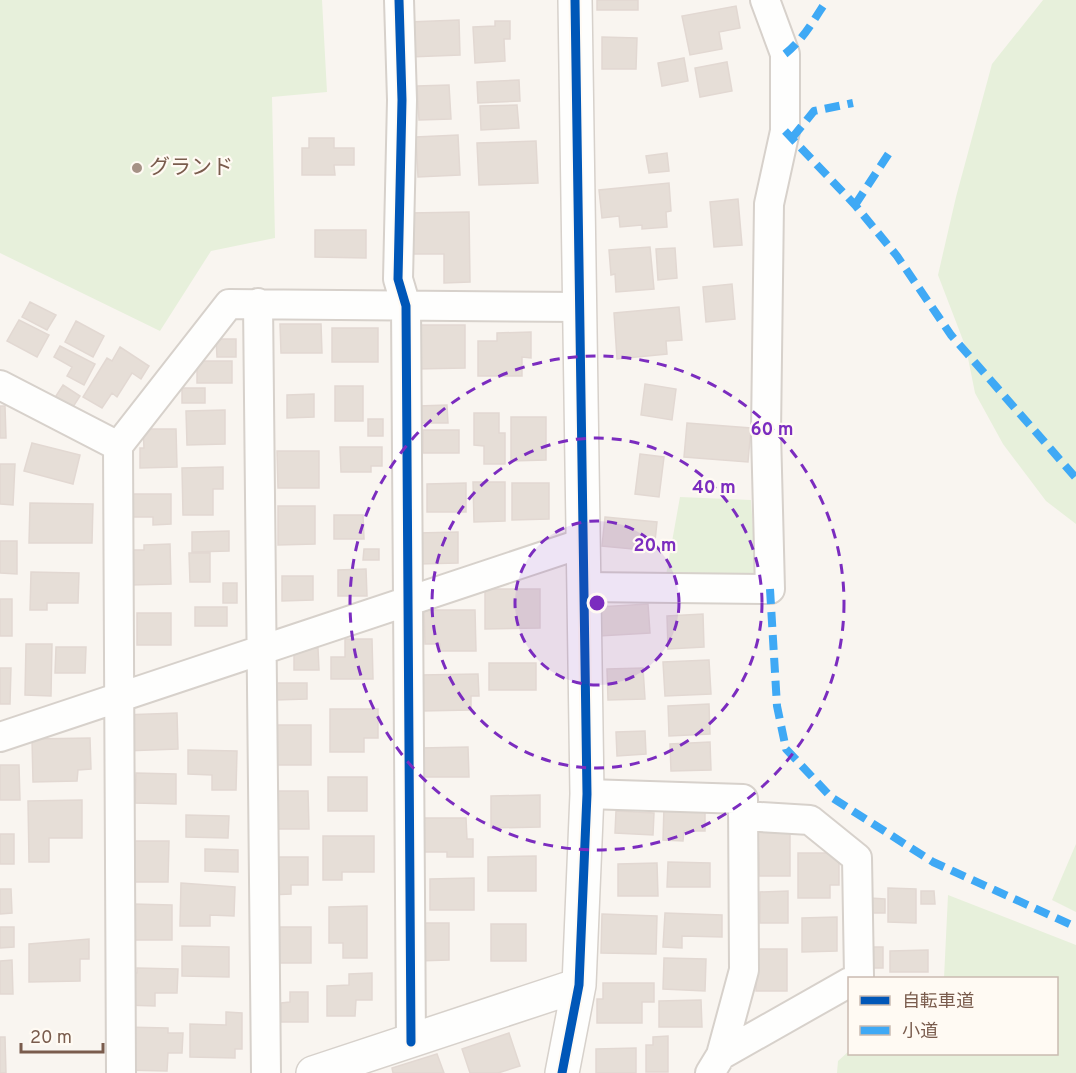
<svg xmlns="http://www.w3.org/2000/svg" width="1076" height="1073" font-family="Overpass,'Noto Sans JP',sans-serif">
<style>
.green{fill:#e7f0db}
.building{fill:#e6ded7;stroke:#e2d8d2;stroke-width:1.5}
.lines{fill:none;stroke-linecap:round;stroke-linejoin:round}
.minor-casing{stroke:#d7d1cb;stroke-width:32}
.tertiary-casing{stroke:#d7d1cb;stroke-width:36}
.minor{stroke:#fefefd;stroke-width:28}
.tertiary{stroke:#fefefd;stroke-width:33}
.quiet{stroke:#3fa9f5;stroke-width:8;stroke-dasharray:15 8;stroke-linecap:butt}
.cycleway-casing{stroke:#fffaf3;stroke-width:13}
.cycleway{stroke:#0057b8;stroke-width:9}
.ring{fill:none;stroke:#7b2cbf;stroke-width:3;stroke-dasharray:10 8}
.poi-dot{fill:#a69286;stroke:#fffaf3;stroke-width:2}
.labels{text-anchor:middle;dominant-baseline:central;stroke-width:4.5;stroke-linejoin:round;paint-order:stroke}
.poi-label{font-size:21px;fill:#7a5c4d;stroke:#fffaf3;text-anchor:start}
.centre{fill:#7b2cbf;stroke:#fffaf3;stroke-width:3}
.ring-label{font-size:18px;text-anchor:middle;font-weight:bold;fill:#7b2cbf;stroke:#fffaf3;stroke-width:4.5;stroke-linejoin:round;paint-order:stroke}
</style>
<rect width="100%" height="100%" fill="#f9f5f0"/>
<path class="green" d="M0 0H322L327 92 272 97 275 238 211 251 160 331 0 253Z
M1043 0H1076V524L1046 501 1003 444 975 393 966 348 938 275 956 197 992 64Z
M680 497 751 500 753 529 757 533V580L666 575Z
M1076 844V912L1052 900Z
M948 895 1076 945V1073H837L838 1061 849 1051 850 1054H1056V978H944Z"/>
<path class="building" d="M597 0H638V10H597Z
M736 6 740 28 719 32 722 49 690 55 682 16Z
M459 20 460 55 409 57 408 22Z
M495 21H510V39H504L505 61 475 63 473 27 495 26Z
M602 37 637 38 636 69H602Z
M684 58 688 81 662 86 658 63Z
M727 62 732 91 700 97 695 68Z
M519 80 520 101 478 103 477 82Z
M449 85 451 119 419 120 417 86Z
M517 105 519 128 481 130 480 106Z
M458 135 460 175 418 177 416 137Z
M309 138H334V148H354V165H334L335 175H302V148H309Z
M536 141 538 183 479 185 477 143Z
M667 153 669 171 649 173 646 156Z
M669 183 671 211 666 212 667 227 642 229V225L620 227 619 216 602 218 599 190Z
M738 199 742 245 714 247 710 202Z
M469 212 470 282 444 283V254H410L409 213Z
M315 230H366V258L315 257Z
M650 247 654 289 616 292 615 274 611 275 609 250Z
M675 248 677 278 658 280 656 249Z
M732 284 735 319 706 322 703 287Z
M30 302 56 315 47 330 22 317Z
M679 307 682 340 666 341 667 354 617 359 614 313Z
M19 320 49 335 37 357 7 341Z
M76 321 104 336 93 357 65 342Z
M280 324H321L322 353H281Z
M416 325H465V368L416 369Z
M332 328H378V362H332Z
M531 332V358L522 357V376H478V341H497V333Z
M216 339H236V357H217Z
M60 346 95 364 84 385 67 376 72 367 54 357Z
M120 347 149 366 141 379 132 373 117 397 112 393 102 408 83 397 107 358 112 361Z
M197 361H232V383H197Z
M645 384 676 389 672 420 641 415Z
M63 385 80 396 71 410 54 399Z
M335 386H363V421H335Z
M182 388H205V403H182Z
M314 394V417L287 418V395Z
M447 405 448 423H419L418 406Z
M0 406H5L6 438H0Z
M225 410V444L187 445 186 411Z
M474 413H499V433H505V464H484V446L474 445Z
M511 417H546V460L511 461Z
M368 419H383V436H368Z
M687 423 751 428 748 462 684 457Z
M143 429H176L177 467 140 468V448H144Z
M423 430H459V453H423Z
M32 443 80 455 73 484 24 471Z
M340 447H382V466H371V472H341Z
M277 451H319V488H278Z
M640 454 664 457 659 497 635 494Z
M0 464H15L13 505 0 504Z
M223 467V489H213V515H183L182 468Z
M473 482H505V521L474 522Z
M466 483V512H427V484Z
M512 483H549V519L512 520Z
M132 494H171V524L153 525V517H133Z
M30 503 93 504 92 543H29Z
M278 506H315V544L278 545Z
M334 515H363L364 539H334Z
M605 517 657 522 654 551 602 546Z
M229 531V551L192 552V532Z
M458 532V563L418 564V533Z
M0 541H17V574L0 573Z
M170 544 171 584 130 585 129 550H144V545Z
M364 549H379V560H363Z
M189 553H210V582H190Z
M366 569 367 596H338V570Z
M31 572 79 573 78 603H47V610H30Z
M282 576H313V600L282 601Z
M223 583H237V603H223Z
M485 589H540V628L485 629Z
M0 599H12V636H0Z
M648 604 650 633 599 636 598 607Z
M195 607H227V626H195Z
M424 610H475L476 651H440V644H425Z
M137 613H171V645H137Z
M703 614 704 647 668 649 667 616Z
M345 639H372L373 679H331V657H345Z
M26 644H52L51 696 25 695Z
M56 647H86L85 673H55Z
M318 648 319 670H294V649Z
M709 660 711 694 665 696 663 662Z
M489 663H536V690H489Z
M0 668H11L10 704H0Z
M643 668 645 699 608 700 607 669Z
M478 674 479 696H471V710L421 711 420 675Z
M275 683H307V699L275 700Z
M709 704 710 734 669 736 668 706Z
M330 709H378V738H364V752H330Z
M177 713 178 749 124 751 123 715Z
M277 725H311V765H277Z
M645 731 646 754 617 756 616 732Z
M90 738 91 769 78 770 77 781 33 782 32 739Z
M710 742 711 770 671 771 670 744Z
M468 747 469 777H421V748Z
M188 750 237 751 236 790H212V775L188 774Z
M0 765H19L20 800H0Z
M136 773 176 774V804L135 803Z
M328 777H367V811H328Z
M271 791H308L309 829H271Z
M540 795V827L491 828V796Z
M82 800V838H49V862H29L28 801Z
M664 807 705 808V831H684L683 841 663 840Z
M616 811 654 813 653 835 615 833Z
M186 815 229 816 228 838 186 837Z
M424 818H466L467 839H473V857H447V852H424Z
M753 829H790V876H759V853L753 854Z
M0 834H14V864H0Z
M323 836H374V872H342V880H323Z
M131 841H169L168 882H130Z
M205 849 238 850V872L205 871Z
M798 853H839V885H830V898H798Z
M536 856V891H488V857Z
M279 857H308V885H291V894L269 895V858Z
M668 862 710 863V887H667Z
M657 863 658 896H618V864Z
M474 878V910H430V879Z
M181 883 235 887 234 916 210 915V926H180Z
M888 888 916 889V923L888 922Z
M0 889H11L12 913 0 914Z
M788 891V923H760V892Z
M921 891H934L935 904H921Z
M870 898 885 899V913H870Z
M133 904 172 905V940H133Z
M367 906V958H343V943H329V907Z
M665 913 722 915V937L682 936V948L663 947Z
M602 914 657 916 656 954 601 953Z
M837 917V951L802 952V918Z
M416 923H449V960L416 961Z
M491 924H526V961H491Z
M0 927H14V947L0 948Z
M280 927H311V963H280Z
M89 939V959H80V981L29 982V944Z
M182 946 229 947V977L182 976Z
M867 947H883V968H867Z
M756 949H787V991H756Z
M928 950V972H890V951Z
M664 958 706 959 705 991 663 989Z
M12 960 13 994H0V961Z
M137 968 178 969 177 993H155V1006L124 1005V973H137Z
M372 973V1000H356L355 1016H327V986L349 985V974Z
M603 983H654V1002H642V1023H597V999H603Z
M290 992H308V1022H281V1003L290 1002Z
M701 1000 702 1027H659V1001Z
M226 1012 242 1013V1049H235V1058L190 1057V1024L226 1025Z
M123 1027 168 1028V1033H183L182 1053H168L167 1071 122 1070Z
M509 1033 520 1066 498 1073H470L462 1049Z
M668 1036V1072H646V1045H653V1037Z
M0 1037H5L6 1073H0Z
M636 1048V1073H596V1049Z
M437 1054 444 1073H393L392 1068Z"/>
<g class="lines">
<g class="minor-casing">
<path id="minor" d="M399 0 402 100 398 279 406 306 411 1042
M258 303 266 1073
M0 385 118 446 229 304 581 307
M118 446 121 1073
M584 587 770 589 766 432 769 204 785 131V54L765 0
M0 737 583 543
M587 794 743 799 744 970 721 1055 710 1073
M743 816 810 820 857 858 859 976 856 978
M721 1055 850 982"/>
</g>
<g class="tertiary-casing">
<path id="tertiary" d="M313 1073 579 985
M562 1073 579 985 587 794 575 0"/>
</g>
<use href="#minor" class="minor"/>
<use href="#tertiary" class="tertiary"/>
<path class="quiet" d="M785 54C803 40 815 18 827 0
M785 131 855 205 897 256 951 335 1076 478
M792 138 814 111 853 103
M855 205 891 150
M770 589 777 706 786 749 831 797 933 862 1076 927"/>
<g class="cycleway-casing">
<path id="cycleway" d="M399 0 402 100 398 279 406 306 411 1042
M562 1073 579 985 587 794 575 0"/>
</g>
<use href="#cycleway" class="cycleway"/>
</g>
<circle cx="597" cy="603" r="82" fill="#7b2cbf" fill-opacity=".12"/>
<g class="ring">
<circle cx="597" cy="603" r="82"/>
<circle cx="597" cy="603" r="165"/>
<circle cx="597" cy="603" r="247"/>
</g>
<circle class="poi-dot" cx="137" cy="168" r="6"/>
<g class="labels">
<g class="poi-label">
<text x="149" y="168">グランド</text>
</g>
</g>
<circle cx="597" cy="603" r="9" class="centre"/>
<g class="ring-label">
<text x="772" y="435">60 m</text>
<text x="714" y="493">40 m</text>
<text x="655" y="551">20 m</text>
</g>
<rect x="848" y="977" width="210" height="78" fill="#fffaf3" stroke="#cabbb1" stroke-width="1.5"/>
<rect x="860" y="996" width="30" height="9" fill="#0057b8" stroke="#cabbb1" stroke-width="1.5"/>
<text x="902" y="1007" font-size="18" fill="#7a5c4d">自転車道</text>
<rect x="860" y="1026" width="30" height="9" fill="#3fa9f5" stroke="#cabbb1" stroke-width="1.5"/>
<text x="902" y="1037" font-size="18" fill="#7a5c4d">小道</text>
<path d="M21 1043v9h82v-9" fill="none" stroke="#7a5c4d" stroke-width="3"/>
<text x="30" y="1043" font-size="18" fill="#7a5c4d" stroke="#fffaf3" stroke-width="4.5" paint-order="stroke">20 m</text>
</svg>
